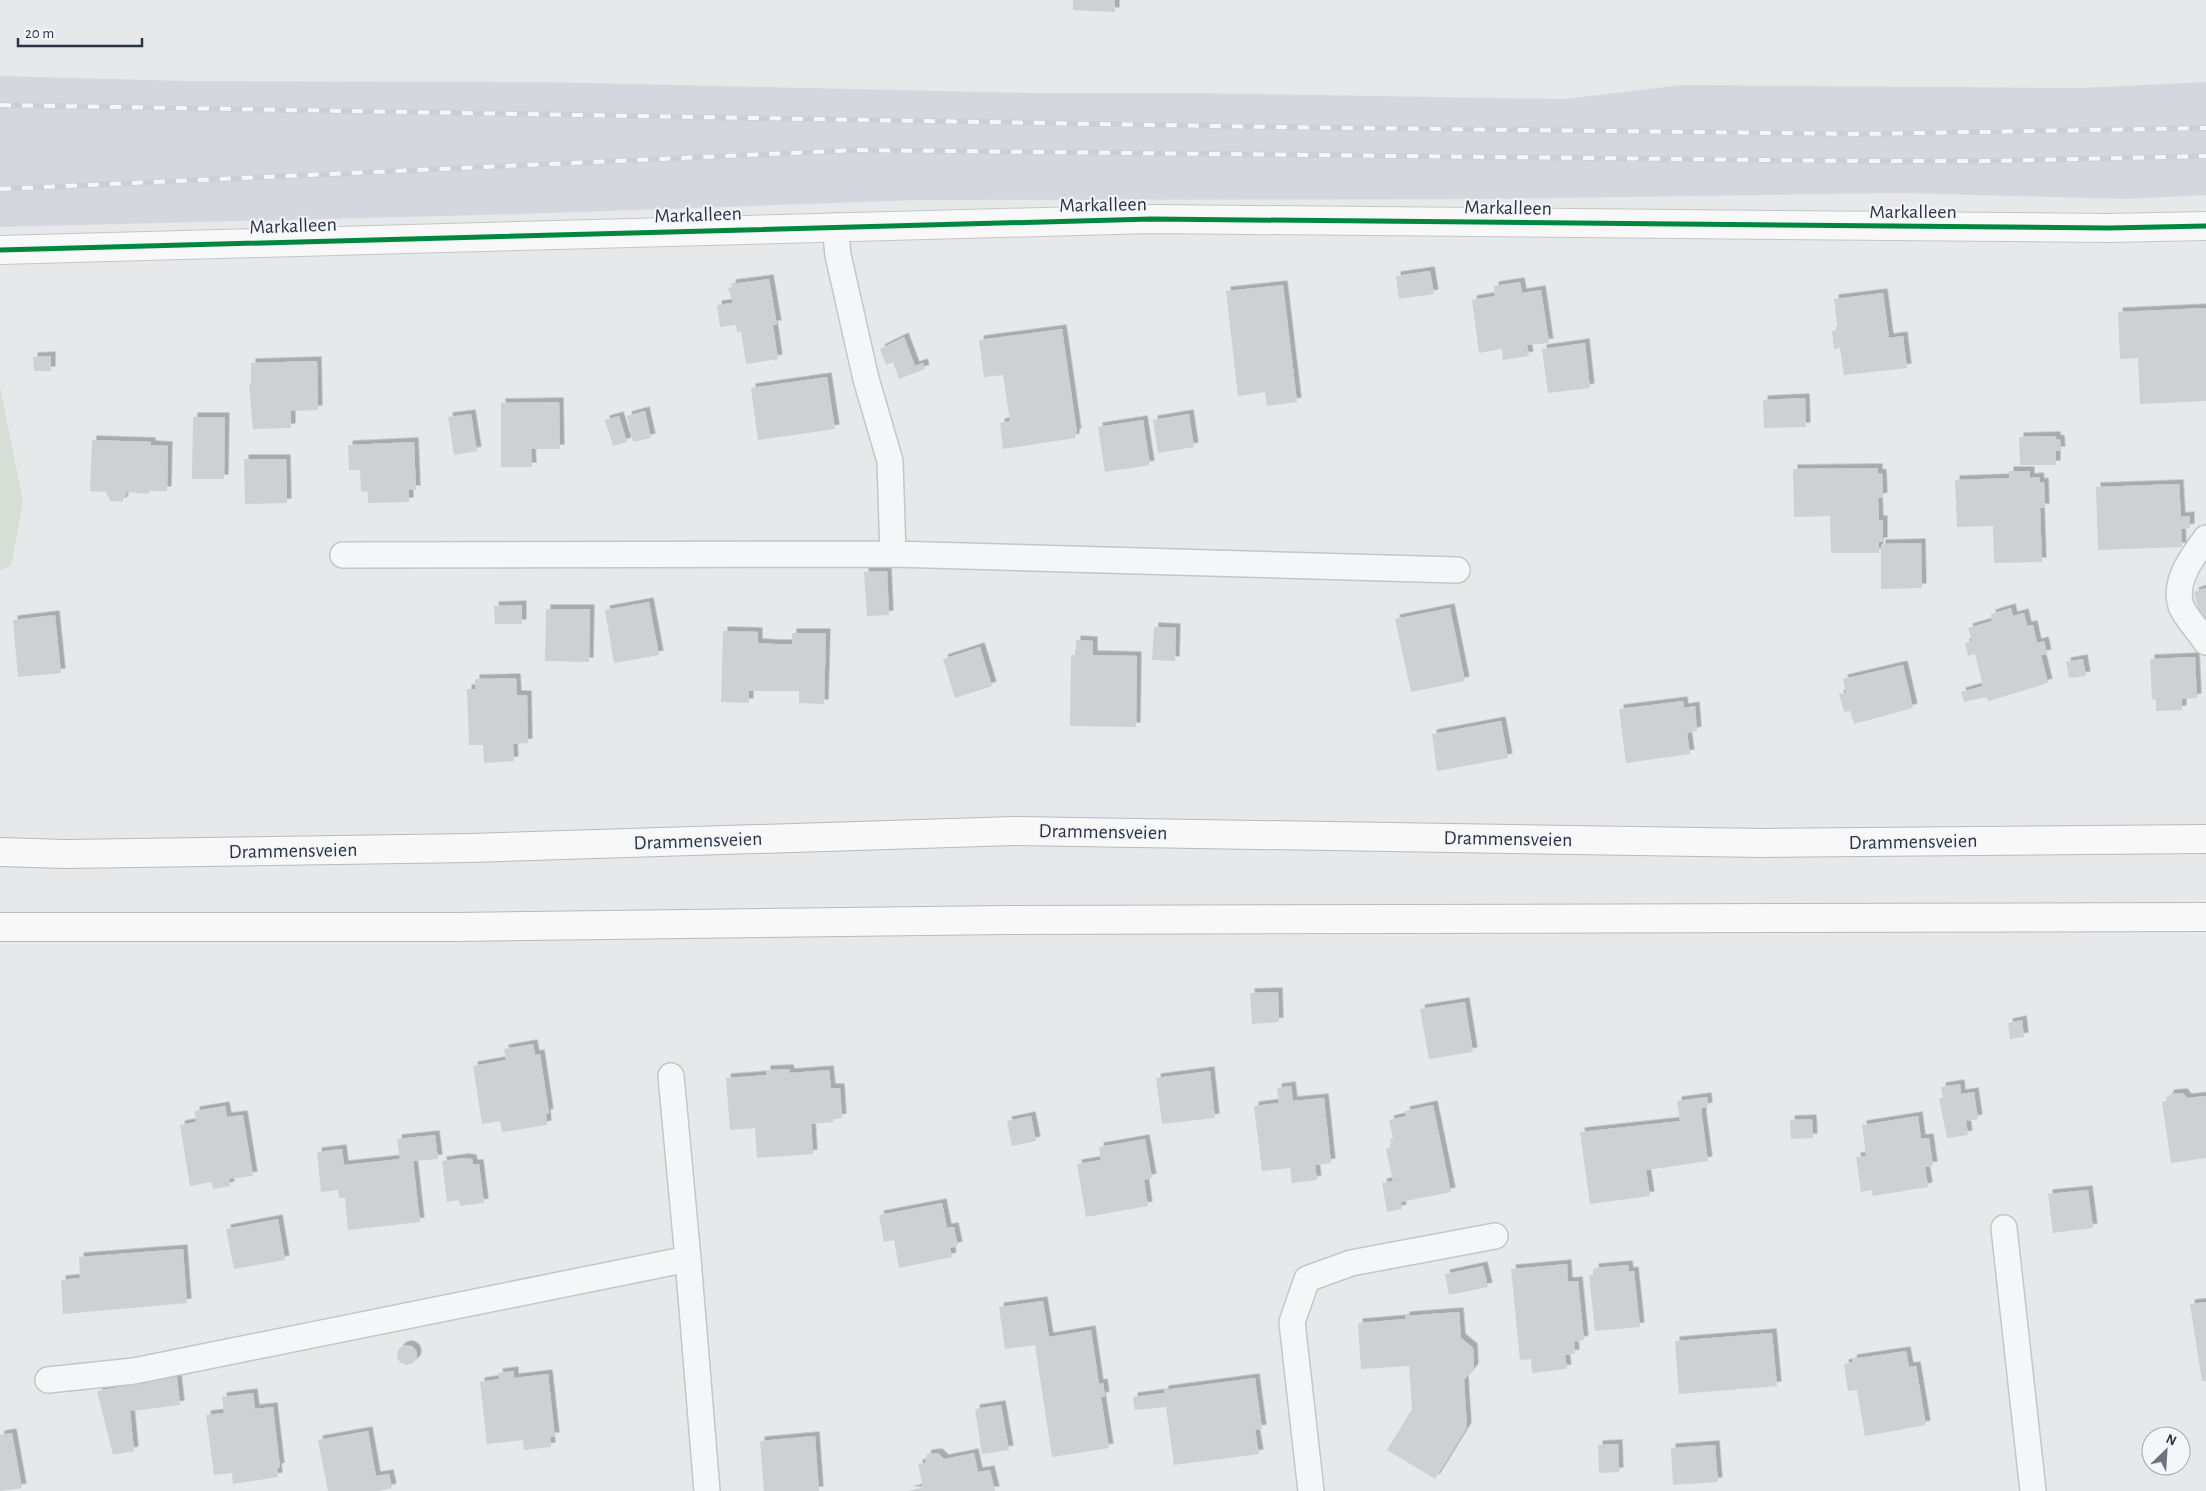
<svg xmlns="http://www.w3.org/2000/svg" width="2206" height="1491" font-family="'Alegreya Sans',sans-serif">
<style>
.built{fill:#d4d7dd}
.green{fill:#d6ded6}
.building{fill:#ced0d3;filter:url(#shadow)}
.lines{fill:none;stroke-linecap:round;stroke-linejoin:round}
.service-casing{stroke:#c4c6c8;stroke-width:28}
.secondary-casing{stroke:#c4c6c8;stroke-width:30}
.trunk-casing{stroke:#b8bbbf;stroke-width:30}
.service{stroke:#f5f6f7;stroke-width:25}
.secondary{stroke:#f8f8f8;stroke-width:28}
.trunk{stroke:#f8f8f8;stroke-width:28}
.rail-casing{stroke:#cecfd2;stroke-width:5.5}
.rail{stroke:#f4f6f9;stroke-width:4;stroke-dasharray:11;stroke-linecap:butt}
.cycleway-casing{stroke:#f4f6f9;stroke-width:8}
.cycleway{stroke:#00873e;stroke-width:5}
.labels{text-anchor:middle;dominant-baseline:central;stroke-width:4;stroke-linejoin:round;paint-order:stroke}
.street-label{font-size:20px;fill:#2b3445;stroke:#f4f6f9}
</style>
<defs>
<filter id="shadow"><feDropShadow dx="4.5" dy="-4.5" stdDeviation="0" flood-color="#0004"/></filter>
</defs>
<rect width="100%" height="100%" fill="#e6e8ea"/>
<path class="built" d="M0 76 185 81 542 82 1030 93H1189L1565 99 1682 85 2082 88 2206 82V195L2126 199 1900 193 1496 199 917 200 519 214 0 227Z"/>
<path class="green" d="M0 387 23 502 11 566 0 570Z"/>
<path class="building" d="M1073 0H1115V12L1073 10Z
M1430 271 1434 294 1399 299 1396 276Z
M769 279 777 325H773L778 359 746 364 741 331 737 332 736 325 720 327 717 305 733 303 728 288 732 287 731 284Z
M1520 282 1522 293 1541 290 1549 343 1527 345 1529 356 1503 360 1502 349 1479 353 1472 300 1495 296 1494 286Z
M1283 285 1297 402 1267 406 1265 392 1238 396 1226 291Z
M1883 293 1889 338 1903 336 1907 368 1844 375 1840 348 1834 349 1832 331 1838 330 1834 299Z
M2206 308V401L2140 404 2138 358 2120 359 2118 312Z
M1062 329 1077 433H1075V438L1003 449 1000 423 1010 421 1003 375 984 377 979 340Z
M904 337 915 366 923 363 925 369 899 379 893 362 886 365 880 349Z
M1585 343 1590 388 1548 393 1542 349Z
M51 356V371H34L33 357Z
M317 361 318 410 291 411V428L253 429 249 384H251V363Z
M827 377 835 429 758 440 751 388Z
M1805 398 1806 427 1764 428 1763 400Z
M559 402 560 449H531L532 467H501V403Z
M645 411 651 438 633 442 627 416Z
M471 414 477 451 454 455 448 417Z
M1189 414 1194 447 1158 453 1153 420Z
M619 416 627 442 613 446 605 420Z
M193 417H225L224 479H192Z
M1143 420 1150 465 1105 472 1098 427Z
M2056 436V439L2060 440 2061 451H2056V465H2020L2019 437Z
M92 440 151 442V445L168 446 167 491H149V494L127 492 122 502 110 501 106 492 90 491Z
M414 442 416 490H409V502L368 503V492L361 491 360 470H349L348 445Z
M244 459H286L287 503 245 504Z
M1878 468V473L1882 474 1883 497 1878 498 1879 520H1883V542H1879V553H1831L1830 516 1794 517 1793 469Z
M2009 471H2030V478L2039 477 2040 483 2044 482 2045 508H2040L2042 562 1994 563 1993 526 1957 527 1955 480 2009 478Z
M2179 484 2181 517 2190 516V528L2181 529 2182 547 2098 550 2096 487Z
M1921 543 1922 588 1881 589V544Z
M887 571 889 615 867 616 864 572Z
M2206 588V627L2203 628 2194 592Z
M649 602 659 655 614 663 605 610Z
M522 605V624H495L494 606Z
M1450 608 1465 681 1411 692 1395 619Z
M2011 608 2013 616 2024 613 2027 626 2033 625 2037 643 2044 641 2047 654 2041 655 2048 683 1989 701 1986 697 1964 702 1961 692 1983 686 1975 654 1968 656 1965 643 1972 641 1968 628 1992 621 1991 614Z
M546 609H590L589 662 545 661Z
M55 615 61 673 18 677 13 620Z
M1154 627 1176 628 1175 661 1152 660Z
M723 631 758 632V643L775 644H792V633H826L824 704 799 703V691H749V703L721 702Z
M1076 640 1093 641V655L1137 656 1136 727 1070 726 1071 655H1076Z
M980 647 992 686 955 698 943 659Z
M2195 657 2197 698 2182 699V710L2156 711V700L2152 699 2150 659Z
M2083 659 2086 676 2069 678 2066 662Z
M1903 665 1913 708 1854 724 1850 711 1844 712 1839 694 1846 693 1843 679Z
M516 678 517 695H527L528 743 513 744 514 761 484 763 483 745H469L467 689H475V679Z
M1683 701 1684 708 1695 706 1697 731 1687 733 1690 754 1626 763 1619 709Z
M1501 721 1508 758 1437 771 1432 734Z
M1278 992 1279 1022 1252 1024 1250 993Z
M1465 1002 1473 1052 1429 1059 1420 1009Z
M2022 1020 2024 1037 2010 1039 2008 1023Z
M533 1044 535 1055 540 1054 549 1113 546 1114 547 1125 502 1132 500 1121 482 1124 473 1066 506 1060 504 1049Z
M789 1069 790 1073 829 1070 831 1088H840L842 1118 833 1119 834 1122 811 1124 813 1154 757 1158 755 1128 730 1130 726 1078 766 1075V1070Z
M1210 1071 1215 1118 1162 1124 1156 1078Z
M1960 1084 1961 1094 1974 1092 1978 1119 1966 1121 1968 1135 1947 1138 1939 1098H1943L1941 1087Z
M1291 1086 1293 1101 1324 1098 1331 1163 1315 1165 1317 1180 1292 1183 1290 1168 1262 1171 1254 1106 1279 1103 1277 1088Z
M2183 1093 2187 1098 2206 1096V1158L2171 1163 2162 1102 2166 1101 2170 1094Z
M1707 1097 1708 1107 1702 1108V1117L1708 1161 1646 1170 1650 1196 1590 1204 1580 1132 1680 1121 1677 1101Z
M1433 1105 1451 1192 1401 1202 1402 1209 1387 1212 1382 1183 1393 1181 1386 1149 1392 1147 1390 1139 1393 1138 1389 1120 1406 1116 1405 1111Z
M225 1106 227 1117 243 1115 253 1176 229 1179 230 1186 213 1189 212 1182 190 1186 180 1125 196 1122 195 1111Z
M1031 1116 1036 1141 1012 1146 1007 1121Z
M1918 1116 1921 1139 1929 1138 1933 1166 1925 1167 1928 1187 1873 1196 1872 1190 1861 1192 1856 1157 1866 1156 1862 1125Z
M1812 1119 1813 1138 1791 1139 1790 1120Z
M435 1135 438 1159 413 1161 420 1222 348 1230 345 1198H339L338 1190 321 1192 317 1152 342 1149 344 1165 400 1159 397 1139Z
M1145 1139 1152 1178 1144 1180 1148 1206 1086 1217 1077 1164 1101 1160 1099 1147Z
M464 1158 472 1159 473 1164H479L484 1203 460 1206 459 1200 447 1202 442 1161Z
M2088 1190 2093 1228 2053 1233 2048 1194Z
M942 1203 947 1228 954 1227 958 1246 950 1248 952 1257 899 1268 894 1240 884 1242 879 1215Z
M278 1219 285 1260 234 1269 226 1229Z
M183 1249 187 1303 63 1314 61 1280 80 1278 79 1257Z
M1567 1264 1568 1282 1578 1281 1584 1340 1574 1342 1575 1354 1565 1355 1567 1369 1532 1373 1531 1359 1520 1360 1511 1269Z
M1628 1265 1629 1272 1634 1271 1640 1327 1595 1331 1589 1275H1595L1594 1268Z
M1483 1266 1488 1287 1449 1295 1445 1274Z
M1043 1301 1049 1337 1091 1330 1099 1384 1103 1383 1105 1396 1101 1397 1109 1448 1052 1457 1035 1345 1005 1349 999 1307Z
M2206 1302V1381H2202L2190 1304Z
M1459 1312 1461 1338 1473 1348 1474 1368 1464 1380 1467 1427 1435 1479 1387 1450 1412 1409 1409 1366 1361 1369 1358 1323 1405 1319V1316Z
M1772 1333 1777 1386 1679 1394 1675 1341Z
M397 1355a10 10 0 1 1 20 0a10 10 0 1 1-20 0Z
M1906 1351 1909 1367 1916 1366 1926 1425 1865 1436 1857 1390 1848 1391 1844 1364 1853 1362 1852 1359Z
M514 1371V1378L548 1374 555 1437H550L551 1447 524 1450 523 1440 487 1444 480 1382 499 1379 498 1373Z
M177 1377 180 1405 130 1411 134 1451 113 1455 97 1391Z
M1255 1378 1262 1429 1255 1430 1259 1454 1174 1465 1166 1407 1135 1410 1133 1397 1164 1393V1390Z
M253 1393 255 1409 273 1407 280 1467 277 1468 278 1477 233 1484 232 1473 214 1475 206 1415 224 1413 222 1397Z
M1001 1405 1009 1450 982 1454 975 1409Z
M368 1431 376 1476 389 1474 392 1488 379 1491H328L318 1440Z
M12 1433 22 1488 0 1491V1435Z
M815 1436 819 1491H764L760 1441Z
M1618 1444 1619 1472 1599 1473 1598 1445Z
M1715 1445 1718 1482 1673 1485 1671 1448Z
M938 1453 944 1459 974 1453 978 1472 990 1470 995 1491H908L923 1487 918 1464 925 1463 927 1454Z"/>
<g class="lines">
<g class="service-casing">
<path id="service" d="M835 226 838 255 866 379 890 461 893 554
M2206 538C2193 556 2173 581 2181 606 2186 618 2199 631 2206 642
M343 555 893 554 1457 570
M671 1076 688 1259
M2004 1228 2033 1491
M48 1380 134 1371 688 1259 707 1491
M1311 1491 1292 1322 1307 1279 1351 1263 1495 1236"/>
</g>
<g class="secondary-casing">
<path id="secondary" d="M0 250 1151 219 2109 228 2206 226"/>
</g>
<g class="trunk-casing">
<path id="trunk" d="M0 852 65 854 471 848 1014 831 1763 843 2206 839
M0 927H457L1005 920 2206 917"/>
</g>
<use href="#service" class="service"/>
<use href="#secondary" class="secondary"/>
<use href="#trunk" class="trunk"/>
<g class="rail-casing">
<path id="rail" d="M0 105 1273 127 1860 134 2206 128
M0 189 855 150 1859 161H1992L2206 156"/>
</g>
<use href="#rail" class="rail"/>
<g class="cycleway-casing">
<path id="cycleway" d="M0 250 1151 219 2109 228 2206 226"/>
</g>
<use href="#cycleway" class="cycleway"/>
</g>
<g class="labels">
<g class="street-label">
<text transform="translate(1103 205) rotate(-1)">Markalleen</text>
<text transform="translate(1508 208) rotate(1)">Markalleen</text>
<text x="1913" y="212">Markalleen</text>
<text transform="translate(698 215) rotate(-2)">Markalleen</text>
<text transform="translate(293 226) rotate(-2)">Markalleen</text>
<text transform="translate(1103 832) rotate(1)">Drammensveien</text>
<text transform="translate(1508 839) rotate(1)">Drammensveien</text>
<text transform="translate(698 841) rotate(-2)">Drammensveien</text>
<text transform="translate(1913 842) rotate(-1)">Drammensveien</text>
<text transform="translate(293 851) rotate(-1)">Drammensveien</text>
</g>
</g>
<g transform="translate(2166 1451) rotate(25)"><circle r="24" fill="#f4f6f9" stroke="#a4a8b1"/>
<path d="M0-4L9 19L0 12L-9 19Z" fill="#6c737f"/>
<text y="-8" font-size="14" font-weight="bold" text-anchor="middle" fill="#2b3445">N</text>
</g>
<path d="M18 38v8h124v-8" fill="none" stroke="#2b3445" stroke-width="2.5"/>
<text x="25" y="38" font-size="15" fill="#2b3445" stroke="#f4f6f9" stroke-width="4" paint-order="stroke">20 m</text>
</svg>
